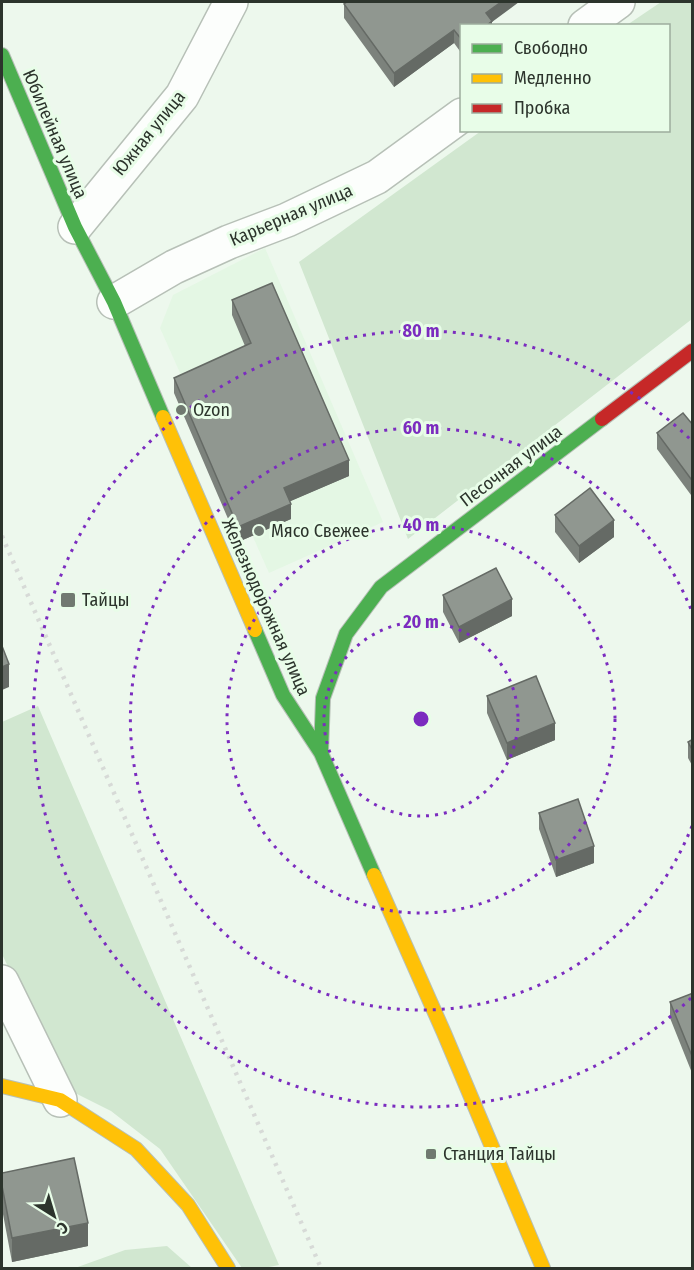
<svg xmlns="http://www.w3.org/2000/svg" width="694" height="1270" font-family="'Fira Sans Condensed',sans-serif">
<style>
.built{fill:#e4f7e4}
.green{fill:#d1e7d0}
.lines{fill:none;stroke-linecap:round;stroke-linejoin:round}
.street-casing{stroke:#b7c0b7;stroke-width:36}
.fast-casing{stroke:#b7c0b7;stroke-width:16}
.slow-casing{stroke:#b7c0b7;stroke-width:16}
.jam-casing{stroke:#b7c0b7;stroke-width:16}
.street{stroke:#fcfefc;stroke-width:33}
.fast{stroke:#4caf50;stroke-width:14}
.slow{stroke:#ffc107;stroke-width:14}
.jam{stroke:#c62828;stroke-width:14}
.rail{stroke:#d7dad7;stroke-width:4.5;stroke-dasharray:3 6;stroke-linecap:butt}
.wall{fill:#7c827c}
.shaded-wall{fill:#656a65}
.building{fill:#909790;stroke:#656a65;stroke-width:1.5}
.ring{fill:none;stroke:#7b2cbf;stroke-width:3;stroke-dasharray:3 6}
.poi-dot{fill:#707970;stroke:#e8fde8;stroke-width:2}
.labels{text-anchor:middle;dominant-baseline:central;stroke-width:6;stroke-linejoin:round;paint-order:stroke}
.street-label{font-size:18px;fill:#2c342c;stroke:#e8fde8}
.poi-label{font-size:18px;fill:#2c342c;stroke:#e8fde8;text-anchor:start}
.centre{fill:#7b2cbf;stroke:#e8fde8;stroke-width:3}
.ring-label{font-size:18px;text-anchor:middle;font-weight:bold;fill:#7b2cbf;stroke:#e8fde8;stroke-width:6;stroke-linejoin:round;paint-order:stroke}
</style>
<rect width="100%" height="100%" fill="#edf8ed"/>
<path class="built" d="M265 248 383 522 269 573 160 328 173 295Z"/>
<path class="green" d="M661 2H692V319L408 539 299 262 481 131 668 130V26L627 25Z
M38 706 279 1265 264 1268H242L160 1149 111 1111 65 1088 2 954V722Z
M167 1246 192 1268H75L125 1250Z"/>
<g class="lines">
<g class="street-casing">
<path id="street" d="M585 26 618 2
M75 227 182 96 231 2
M114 302 174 267 229 242 287 220 377 177 462 115
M2 982 60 1100"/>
</g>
<g class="fast-casing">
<path id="fast" d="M2 55 75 227 114 302 163 417
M255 630 283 695 321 753 374 875
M321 753 323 698 346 634 381 587 602 419"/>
</g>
<g class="slow-casing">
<path id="slow" d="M163 417 255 630
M374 875 444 1033 543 1268
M2 1086 60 1100 136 1149 188 1205 228 1268"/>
</g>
<g class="jam-casing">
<path id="jam" d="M602 419 692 351"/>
</g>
<use href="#street" class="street"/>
<use href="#fast" class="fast"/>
<use href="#slow" class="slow"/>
<use href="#jam" class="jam"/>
<path class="rail" d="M2 536 321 1268"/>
</g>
<path class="wall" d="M344 4 492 22V26H462V54L454 43 394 87 344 18Z
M232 300 349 476 290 501 291 519 238 542 174 393V378L245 346 232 315Z
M693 425V494L691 495 657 449V433Z
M555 515 614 537 579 563 555 532Z
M443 595 512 616 459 643 443 612Z
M487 696 555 740 507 760 487 713Z
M693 739V767L688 758V742Z
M539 813 594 863 556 877 539 829Z
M693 993 692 1073 670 1018V1002Z
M2 1173 88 1246 12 1262 2 1209Z"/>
<path class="shaded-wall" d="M501 2H519L492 22V26H486V13Z
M454 30V43L394 87V73Z
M349 460V476L284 504V488Z
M693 478V494L691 495V479Z
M291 504V519L238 542V527Z
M614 520V537L579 563V546Z
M512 599V616L459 643V627Z
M9 664V687L2 690V667Z
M555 723V740L507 760V743Z
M594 846V863L556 877V860Z
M692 1056H693V1072L692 1073Z
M88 1223V1246L12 1262V1238Z"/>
<path class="building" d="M347 2H501L486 13 492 21 486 26H462V40L454 30 394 73 344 4Z
M272 283 349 460 284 488 291 504 238 527 174 378 251 343 232 300Z
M683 413 693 425V478L691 479 657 433Z
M590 488 614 520 579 546 555 515Z
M496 568 512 599 459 627 443 595Z
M2 646 9 664 2 667Z
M536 676 555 723 507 743 487 696Z
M693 739V751L688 742Z
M578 799 594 846 556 860 539 813Z
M693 993V1056H692L670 1002Z
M74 1158 88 1223 12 1238 2 1186V1173Z"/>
<g class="ring">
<circle cx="421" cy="719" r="97"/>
<circle cx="421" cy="719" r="194"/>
<path d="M692 826A291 291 0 1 1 692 612"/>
<path d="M691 998A388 388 0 1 1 691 440"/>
</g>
<g class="poi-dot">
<circle cx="181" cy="410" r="6"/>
<circle cx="259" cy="531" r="6"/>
<rect x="60" y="592" width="16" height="16" rx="3"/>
<rect x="425" y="1148" width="12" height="12" rx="3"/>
</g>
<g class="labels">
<g class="street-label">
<text transform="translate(149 133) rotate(-51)">Южная улица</text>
<text transform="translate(55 134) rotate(67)">Юбилейная улица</text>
<text transform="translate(291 215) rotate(-23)">Карьерная улица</text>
<text transform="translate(511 466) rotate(-37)">Песочная улица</text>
<text transform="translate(266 607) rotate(66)">Железнодорожная улица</text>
</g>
<g class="poi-label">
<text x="193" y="410">Ozon</text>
<text x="271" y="531">Мясо Свежее</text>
<text x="82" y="600">Тайцы</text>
<text x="443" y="1154">Станция Тайцы</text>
</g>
</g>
<circle cx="421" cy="719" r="9" class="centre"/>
<g class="ring-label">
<text x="421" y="337">80 m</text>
<text x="421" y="434">60 m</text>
<text x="421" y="531">40 m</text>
<text x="421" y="628">20 m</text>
</g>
<rect width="694" height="1270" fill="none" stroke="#2c342c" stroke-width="6"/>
<rect x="460" y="24" width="210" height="108" fill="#e8fde8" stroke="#9dad9d" stroke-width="1.5"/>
<rect x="472" y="44" width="30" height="9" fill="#4caf50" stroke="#9dad9d" stroke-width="1.5"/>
<text x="514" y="54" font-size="18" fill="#2c342c">Свободно</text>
<rect x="472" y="74" width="30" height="9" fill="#ffc107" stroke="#9dad9d" stroke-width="1.5"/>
<text x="514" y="84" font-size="18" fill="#2c342c">Медленно</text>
<rect x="472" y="104" width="30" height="9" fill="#c62828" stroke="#9dad9d" stroke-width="1.5"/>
<text x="514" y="114" font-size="18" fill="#2c342c">Пробка</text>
<g transform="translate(54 1216) rotate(143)" stroke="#e8fde8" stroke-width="4.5" paint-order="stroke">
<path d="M0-4.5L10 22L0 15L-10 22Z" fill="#2c342c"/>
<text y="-9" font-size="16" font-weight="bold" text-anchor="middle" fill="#2c342c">С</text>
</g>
</svg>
